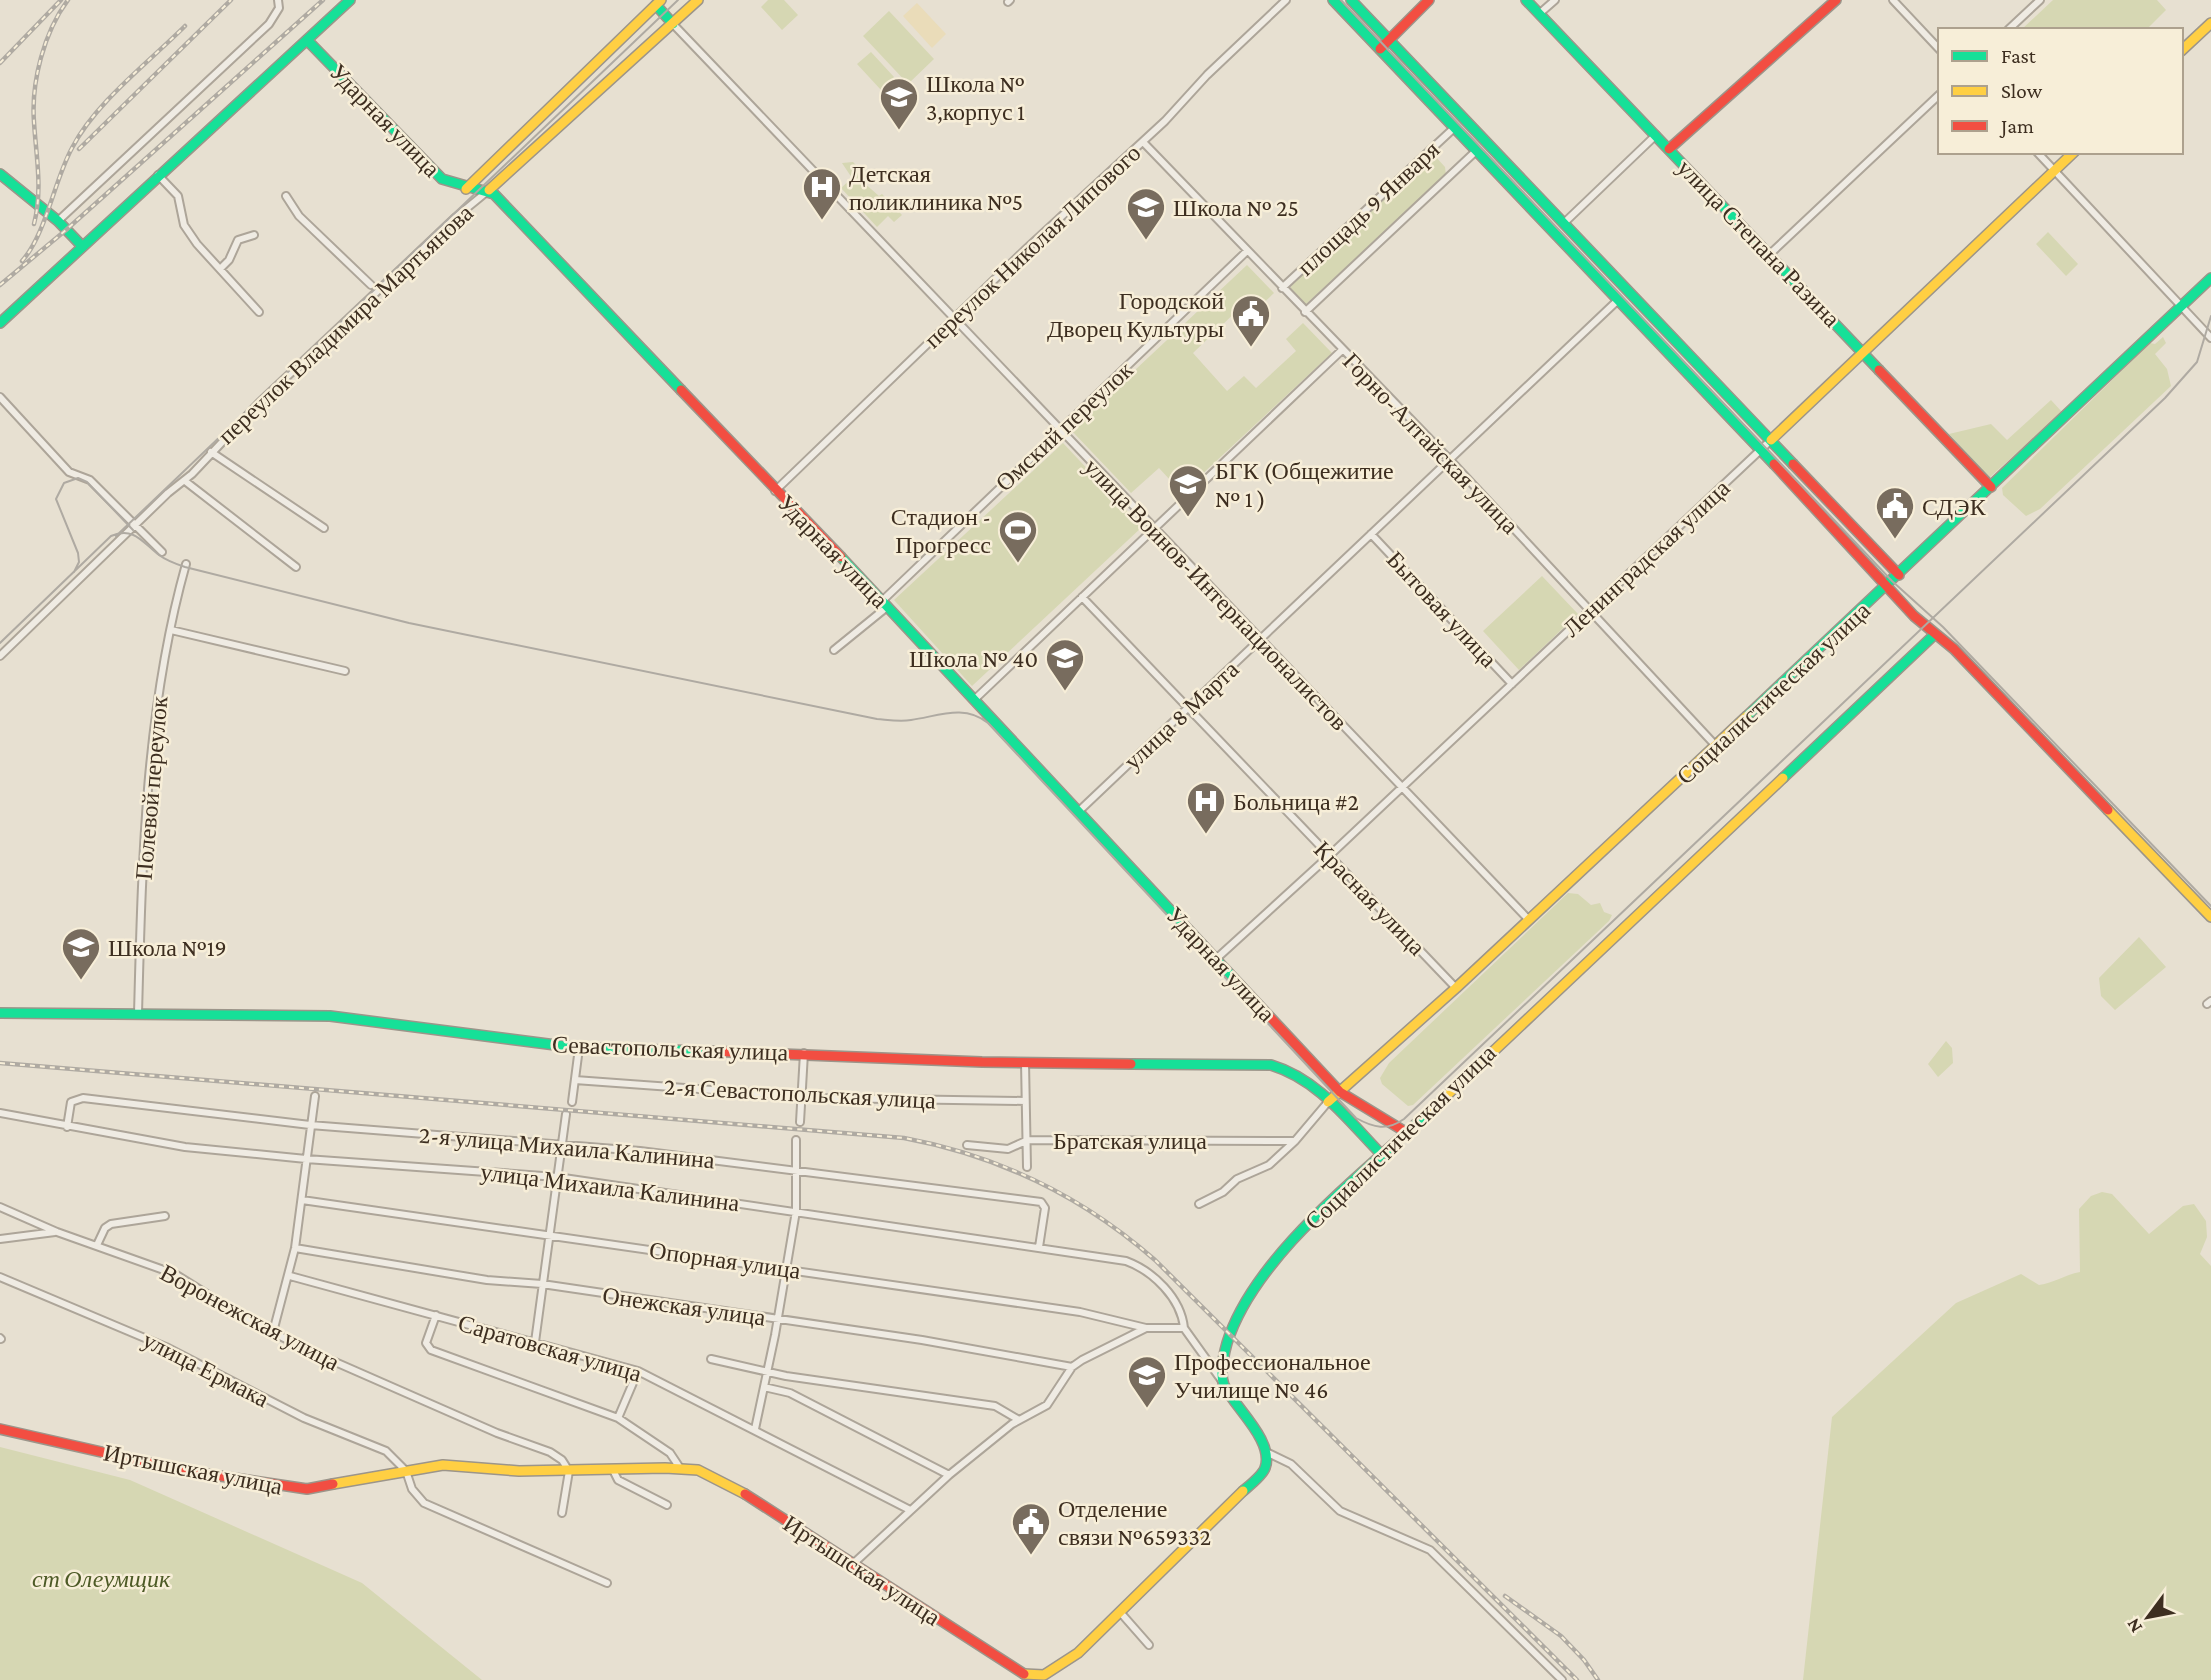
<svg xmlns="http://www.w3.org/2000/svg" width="2211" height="1680" font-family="'Crimson Pro',serif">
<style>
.green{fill:#d6d7b3}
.sand{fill:#eadcb9}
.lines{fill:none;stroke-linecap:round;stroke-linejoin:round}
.street-casing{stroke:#ada599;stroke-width:10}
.fast-casing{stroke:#9c958a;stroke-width:12}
.slow-casing{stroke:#9c958a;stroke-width:12}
.jam-casing{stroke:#9c958a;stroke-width:12}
.street{stroke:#efebe3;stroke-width:6}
.fast{stroke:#16e098;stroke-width:9}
.slow{stroke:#ffcf43;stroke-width:9}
.jam{stroke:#f24e42;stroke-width:9}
.tram{stroke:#afaaa2;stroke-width:2}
.rail-casing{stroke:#afaaa2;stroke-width:4.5}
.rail{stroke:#f7eed8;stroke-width:2;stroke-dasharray:5;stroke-linecap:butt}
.labels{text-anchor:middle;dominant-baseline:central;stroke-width:5;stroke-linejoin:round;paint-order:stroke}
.poi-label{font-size:24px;fill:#3d2e20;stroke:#f7eed8;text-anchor:start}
.street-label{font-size:24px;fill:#3d2e20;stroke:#f7eed8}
.park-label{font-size:24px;font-style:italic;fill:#4d5a26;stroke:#f7eed8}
</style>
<rect width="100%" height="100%" fill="#e7e0d1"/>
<path class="green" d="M768 0H784L798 15 782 30 761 7Z
M2053 0H2157L2166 10 2146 30H2021Z
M889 11 934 59 908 84 863 36Z
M871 52 894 77 881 90 857 64Z
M1427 155 1435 156 1445 167 1446 175 1305 305 1290 290 1292 284Z
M853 162 868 177 863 182 879 196 882 194 902 215 894 222 888 216 877 227 841 188 852 178 842 163Z
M2048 232 2078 264 2066 276 2036 244Z
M1247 265 1274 293 1253 313 1244 304 1193 353 1227 391 1244 376 1256 388 1296 351 1286 339 1303 323 1332 353 1182 493 1159 468 1131 493 1071 430Z
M2163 337 2166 343 2155 354 2167 369 2171 386 2040 509 2026 516 2003 495 2002 488 2150 343 2155 344Z
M2051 400 2062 412 1989 478 1949 434 1991 424 2007 440Z
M1063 443 1142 527 972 686 894 600Z
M1542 576 1578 614 1519 670 1483 631Z
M1568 893 1578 894 1591 905 1600 903 1604 912 1612 915 1609 921 1413 1105 1408 1106 1382 1084 1380 1078 1389 1063Z
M2139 937 2166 967 2115 1010 2101 996 2099 978Z
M1946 1041 1952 1048 1953 1063 1938 1077 1928 1064Z
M2102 1192 2112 1194 2149 1234 2183 1206 2194 1204 2206 1221 2207 1237 2200 1254 2211 1266V1680H1803L1832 1417 1956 1303 2021 1274 2039 1285C2054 1283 2064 1275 2080 1272L2079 1209 2091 1196Z
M0 1447 130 1480 362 1583 482 1680H0Z"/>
<path class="sand" d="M917 3 946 34 932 48 903 16Z"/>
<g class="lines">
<g class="street-casing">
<path id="street" d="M1893 0 1940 50
M1008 2 1010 0
M1539 14 1555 0
M673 24 1529 920
M2008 30 2040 0
M1143 142 1450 460 1716 746
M2037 152 2211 338
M158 175 178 196 184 225 197 244 259 312
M286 196 299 216 371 285
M58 221 269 24 279 8 278 0
M1564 223 1656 135
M1770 254 1940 94
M220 269 229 260 238 240 254 235
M1282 288 1454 128
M1305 312 1476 151
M0 397 69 472 90 480 162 552
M211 452 324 528
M185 481 296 567
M775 491 1024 251 1165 121 1207 75 1286 0
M1371 534 1512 684
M1082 597 1456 988
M882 601 1247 251
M171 630 345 671
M834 650 887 607
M0 656 168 493 192 474 259 403 456 217 489 190
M974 700 1342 350
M1078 812 1618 300
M1216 959 1329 856 1771 440
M2207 1004 2211 1001
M138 1014C142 863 145 710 186 564
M1025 1062 1027 1167
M575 1080 824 1098 1025 1101
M572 1102 579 1048
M0 1113 185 1147 306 1159 557 1177 1126 1261C1153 1271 1181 1298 1184 1328
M800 1122 804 1053
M67 1127 71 1102 83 1098 310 1125 640 1151 1041 1202 1045 1208 1039 1247
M967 1145 1008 1149 1028 1140 1295 1141
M302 1200 1080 1312 1146 1328
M1199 1204 1223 1192 1237 1179 1269 1165 1295 1141 1328 1102
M0 1207 57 1232 175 1274 253 1323 317 1354 497 1433 550 1452 562 1460 569 1471 562 1513
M0 1239 55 1232
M97 1245 105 1228 111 1224 165 1216
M295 1248 487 1280 542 1284 922 1340 1072 1367
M290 1276 638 1371 910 1510
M0 1277 166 1347 304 1418 386 1451 406 1471 412 1489 424 1503 607 1583
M436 1315 426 1343 431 1350 618 1418 670 1453 680 1468
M273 1332 295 1248 315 1096
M0 1338 1 1339
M535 1342 566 1114
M711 1359 786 1376 995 1406 1019 1420
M764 1387 790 1393 949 1475
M618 1418 638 1371
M755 1429 775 1335 796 1211V1140
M1266 1452 1291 1464 1340 1511 1430 1550 1562 1680
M613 1470 618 1480 667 1505
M854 1563 949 1475 1012 1424 1047 1405 1072 1367 1082 1360 1146 1328H1184L1222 1381
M1120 1612 1149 1645"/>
</g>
<g class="fast-casing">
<path id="fast" d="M1333 0 1774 464
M1351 0 1793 464
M1526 0 1879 370
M656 5 673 24
M307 40 442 179 494 194 681 390
M0 174 58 221 82 246
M0 323 350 0
M841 557 1241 986
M1747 716 2211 278
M1783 778 1933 636
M0 1013 330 1016 579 1048 707 1051
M1131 1064 1271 1065C1318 1079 1348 1120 1381 1154
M1243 1491C1250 1485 1262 1476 1265 1468 1275 1441 1234 1407 1224 1385 1219 1373 1224 1354 1227 1343 1254 1256 1363 1174 1428 1113"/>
</g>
<g class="slow-casing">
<path id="slow" d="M2181 51 2211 23
M466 189 661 0
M489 190 698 0
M1771 440 2074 152
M2108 810 2211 917
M1328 1102 1456 988 1747 716
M1428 1113 1783 778
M333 1484 443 1465 519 1471 665 1468 698 1470 745 1494
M1024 1674 1044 1675 1078 1653 1243 1491"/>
</g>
<g class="jam-casing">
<path id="jam" d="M1380 49 1429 0
M1669 149 1836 0
M1879 370 1991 487
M681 390 841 557
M1774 464 1914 616 1954 649 2108 810
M1793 464 1899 575
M1241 986 1340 1092 1404 1131
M707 1051 982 1062 1131 1064
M0 1429 181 1470 307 1489 333 1484
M745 1494 1024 1674"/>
</g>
<use href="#street" class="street"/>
<use href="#fast" class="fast"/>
<use href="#slow" class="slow"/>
<use href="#jam" class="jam"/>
<path class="tram" d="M1341 0 1892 581 1943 627 2211 906
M116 536 678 0
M74 572 79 562 78 553 56 499 64 483 78 478 87 482 133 530
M0 643 111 536C134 526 143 543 159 555 167 561 176 564 185 567L409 623 877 719C889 720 900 722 911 720 939 716 964 704 988 723L1356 1118C1374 1128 1387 1131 1404 1119L2165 398 2197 362 2211 316"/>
<g class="rail-casing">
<path id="rail" d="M0 63 61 0
M79 149 231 0
M34 224C43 189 36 156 34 122 31 82 44 32 68 0
M22 261C46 234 54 181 72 148 95 103 149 62 185 26
M0 285 66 230 323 0
M0 1063 904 1138C1000 1156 1082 1196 1155 1260L1577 1680
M1505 1596 1561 1636 1584 1660 1598 1680"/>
</g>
<use href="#rail" class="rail"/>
</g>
<defs>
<g id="school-pin" transform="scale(2.0125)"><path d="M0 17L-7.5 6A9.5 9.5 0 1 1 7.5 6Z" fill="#786c5e" stroke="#f7eed8"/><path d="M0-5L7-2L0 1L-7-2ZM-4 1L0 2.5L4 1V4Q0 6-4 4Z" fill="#fff"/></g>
<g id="hospital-pin" transform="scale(2.0125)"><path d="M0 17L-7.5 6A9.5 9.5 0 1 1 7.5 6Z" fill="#786c5e" stroke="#f7eed8"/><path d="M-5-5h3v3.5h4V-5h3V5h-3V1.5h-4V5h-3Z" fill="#fff"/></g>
<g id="civic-pin" transform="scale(2.0125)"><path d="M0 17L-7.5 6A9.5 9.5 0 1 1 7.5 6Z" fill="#786c5e" stroke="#f7eed8"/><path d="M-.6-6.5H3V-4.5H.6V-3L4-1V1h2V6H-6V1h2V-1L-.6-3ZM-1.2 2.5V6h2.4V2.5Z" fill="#fff"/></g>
<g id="university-pin" transform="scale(2.0125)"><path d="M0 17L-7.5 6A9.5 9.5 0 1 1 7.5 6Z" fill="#786c5e" stroke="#f7eed8"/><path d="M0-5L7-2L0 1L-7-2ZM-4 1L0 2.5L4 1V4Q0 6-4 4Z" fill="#fff"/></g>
<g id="stadium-pin" transform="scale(2.0125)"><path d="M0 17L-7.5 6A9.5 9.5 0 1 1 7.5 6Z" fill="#786c5e" stroke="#f7eed8"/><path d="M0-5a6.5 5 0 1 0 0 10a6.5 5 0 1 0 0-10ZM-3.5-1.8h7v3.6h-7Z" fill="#fff"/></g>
</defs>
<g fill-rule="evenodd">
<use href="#school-pin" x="899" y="97"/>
<use href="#hospital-pin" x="822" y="187"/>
<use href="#school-pin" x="1146" y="207"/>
<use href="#civic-pin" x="1251" y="314"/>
<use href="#university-pin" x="1188" y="484"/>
<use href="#civic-pin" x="1895" y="506"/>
<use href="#stadium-pin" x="1018" y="530"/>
<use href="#school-pin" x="1065" y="658"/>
<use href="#hospital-pin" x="1206" y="801"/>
<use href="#school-pin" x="81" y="947"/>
<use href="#university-pin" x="1147" y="1375"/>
<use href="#civic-pin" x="1031" y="1522"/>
</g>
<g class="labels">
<g class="poi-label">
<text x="926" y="83">Школа №<tspan x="926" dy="28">3,корпус 1</tspan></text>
<text x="849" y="173">Детская<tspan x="849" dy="28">поликлиника №5</tspan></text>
<text x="1173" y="207">Школа № 25</text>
<text x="1224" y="300" text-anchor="end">Городской<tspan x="1224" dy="28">Дворец Культуры</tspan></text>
<text x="1215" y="470">БГК (Общежитие<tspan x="1215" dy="28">№ 1 )</tspan></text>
<text x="1922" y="506">СДЭК</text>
<text x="991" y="516" text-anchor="end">Стадион -<tspan x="991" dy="28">Прогресс</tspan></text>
<text x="1038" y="658" text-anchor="end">Школа № 40</text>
<text x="1233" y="801">Больница #2</text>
<text x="108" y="947">Школа №19</text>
<text x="1174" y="1361">Профессиональное<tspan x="1174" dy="28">Училище № 46</tspan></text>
<text x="1058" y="1508">Отделение<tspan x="1058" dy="28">связи №659332</tspan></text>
</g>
<g class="street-label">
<text transform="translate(385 120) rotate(46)">Ударная улица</text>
<text transform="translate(1368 208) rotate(-43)">площадь 9 Января</text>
<text transform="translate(1759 243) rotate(46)">улица Степана Разина</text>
<text transform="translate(1032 246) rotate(-43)">переулок Николая Липового</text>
<text transform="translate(345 324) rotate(-43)">переулок Владимира Мартьянова</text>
<text transform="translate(1064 426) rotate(-43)">Омский переулок</text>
<text transform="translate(1431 443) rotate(46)">Горно-Алтайская улица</text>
<text transform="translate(833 551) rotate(46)">Ударная улица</text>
<text transform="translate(1646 558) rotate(-43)">Ленинградская улица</text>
<text transform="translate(1216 594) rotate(46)">улица Воинов-Интернационалистов</text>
<text transform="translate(1442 609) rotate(47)">Бытовая улица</text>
<text transform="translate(1773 693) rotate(-43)">Социалистическая улица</text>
<text transform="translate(1181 715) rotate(-43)">улица 8 Марта</text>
<text transform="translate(151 788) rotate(-85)">Полевой переулок</text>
<text transform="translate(1370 898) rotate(46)">Красная улица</text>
<text transform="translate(1221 964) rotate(47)">Ударная улица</text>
<text transform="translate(670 1048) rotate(2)">Севастопольская улица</text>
<text transform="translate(800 1093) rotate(3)">2-я Севастопольская улица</text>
<text transform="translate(1400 1137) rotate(-44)">Социалистическая улица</text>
<text x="1130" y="1140">Братская улица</text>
<text transform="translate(567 1147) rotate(5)">2-я улица Михаила Калинина</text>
<text transform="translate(610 1187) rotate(7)">улица Михаила Калинина</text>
<text transform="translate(725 1260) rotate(8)">Опорная улица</text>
<text transform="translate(684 1306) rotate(8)">Онежская улица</text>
<text transform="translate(250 1317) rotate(28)">Воронежская улица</text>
<text transform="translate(550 1348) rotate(16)">Саратовская улица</text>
<text transform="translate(206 1369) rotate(27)">улица Ермака</text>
<text transform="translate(193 1469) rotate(11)">Иртышская улица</text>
<text transform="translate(862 1570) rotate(33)">Иртышская улица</text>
</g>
<g class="park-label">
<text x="101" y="1578">ст Олеумщик</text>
</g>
</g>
<rect x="1938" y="28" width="245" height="126" fill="#f7eed8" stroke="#ada18e" stroke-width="2"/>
<rect x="1952" y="51" width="35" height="10" fill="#16e098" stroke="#ada18e" stroke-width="2"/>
<text x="2001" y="63" font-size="21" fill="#3d2e20">Fast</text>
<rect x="1952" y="86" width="35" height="10" fill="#ffcf43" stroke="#ada18e" stroke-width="2"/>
<text x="2001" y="98" font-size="21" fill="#3d2e20">Slow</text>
<rect x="1952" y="121" width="35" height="10" fill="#f24e42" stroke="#ada18e" stroke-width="2"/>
<text x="2001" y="133" font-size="21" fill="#3d2e20">Jam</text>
<g transform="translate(2148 1617) rotate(238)" stroke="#f7eed8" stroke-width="5" paint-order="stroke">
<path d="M0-5L12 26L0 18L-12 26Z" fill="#3d2e20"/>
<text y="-10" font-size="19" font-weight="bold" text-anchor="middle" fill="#3d2e20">N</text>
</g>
</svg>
